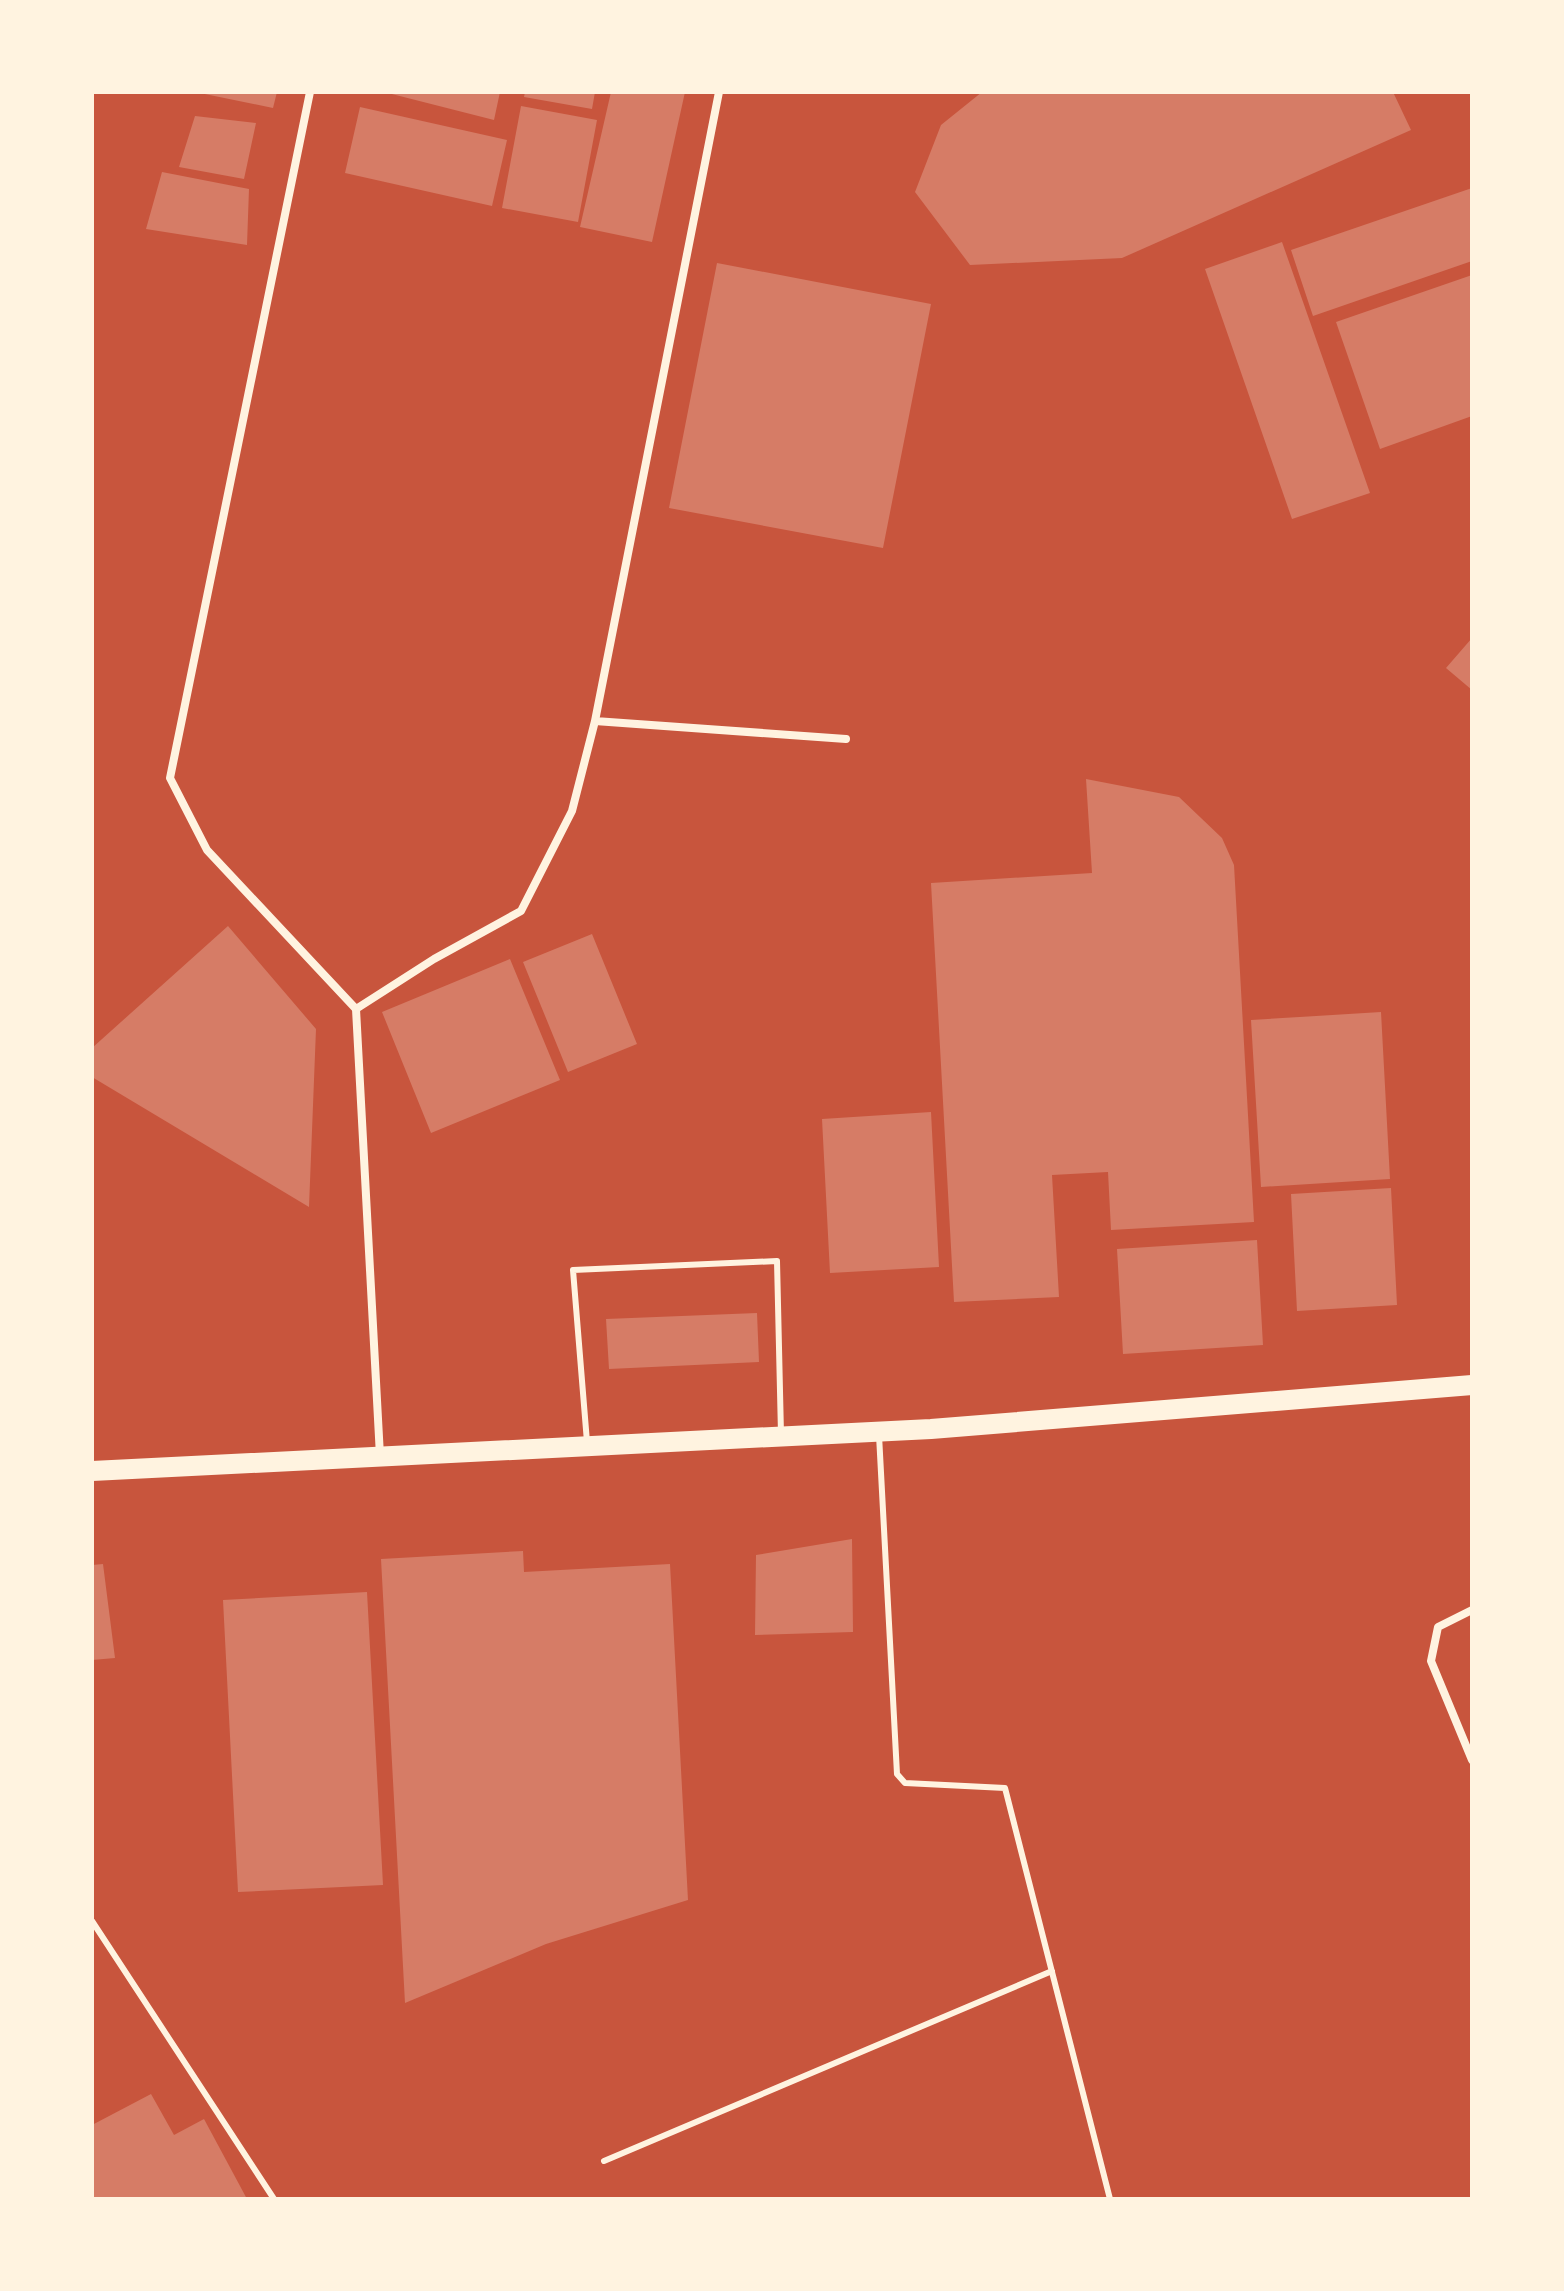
<svg xmlns="http://www.w3.org/2000/svg" width="1564" height="2291" font-family="'Roboto Condensed',sans-serif">
<style>
.building{fill:#d67c66}
.lines{fill:none;stroke-linecap:round;stroke-linejoin:round}
.service{stroke:#fff3e0;stroke-width:6}
.minor{stroke:#fff3e0;stroke-width:8}
.primary{stroke:#fff3e0;stroke-width:20}
</style>
<rect width="100%" height="100%" fill="#c8553d"/>
<path class="building" d="M195 92H277L273 108Z
M384 92H500L494 120Z
M525 92H595L592 109 524 97Z
M611 92H685L652 242 580 227Z
M982 92H1393L1411 130 1122 258 970 265 915 192 941 125Z
M521 106 597 120 578 222 502 208Z
M360 107 507 140 492 206 345 173Z
M195 116 256 123 244 179 179 167Z
M162 172 249 189 247 245 146 229Z
M1472 188V261L1313 316 1291 250Z
M1282 242 1370 493 1292 519 1205 269Z
M717 263 931 304 883 548 669 508Z
M1472 275V416L1380 449 1336 322Z
M1472 638V690L1446 668Z
M1086 779 1179 797 1222 838 1234 865 1254 1222 1111 1230 1108 1172 1052 1175 1059 1297 954 1302 931 883 1092 873Z
M228 926 316 1029 309 1207 92 1077V1048Z
M592 934 637 1044 568 1072 523 962Z
M510 959 560 1080 431 1133 382 1012Z
M1381 1012 1390 1179 1261 1187 1251 1020Z
M931 1112 939 1267 830 1273 822 1119Z
M1391 1188 1397 1305 1297 1311 1291 1194Z
M1257 1240 1263 1345 1123 1354 1117 1249Z
M757 1313 759 1362 609 1369 606 1319Z
M852 1539 853 1632 755 1635 756 1555Z
M523 1551 524 1572 670 1564 688 1900 546 1944 405 2003 381 1559Z
M103 1564 115 1658 92 1660V1565Z
M367 1592 383 1885 238 1892 223 1600Z
M151 2094 174 2135 204 2119 247 2199H92V2125Z"/>
<g class="lines">
<path class="service" d="M879 1435 897 1774 905 1783 1005 1788 1110 2199
M587 1442 573 1270 777 1261 781 1434
M92 1921 274 2199
M604 2161 1052 1971"/>
<path class="minor" d="M310 92 170 778 207 850 356 1009 380 1456
M595 721 846 739
M356 1009 434 959 521 911 572 811 595 721 719 92
M1472 1610 1438 1627 1431 1661 1472 1760"/>
<path class="primary" d="M92 1471 931 1429 1472 1385"/>
</g>
<rect width="1564" height="2291" fill="none" stroke="#fff3e0" stroke-width="188"/>
</svg>
